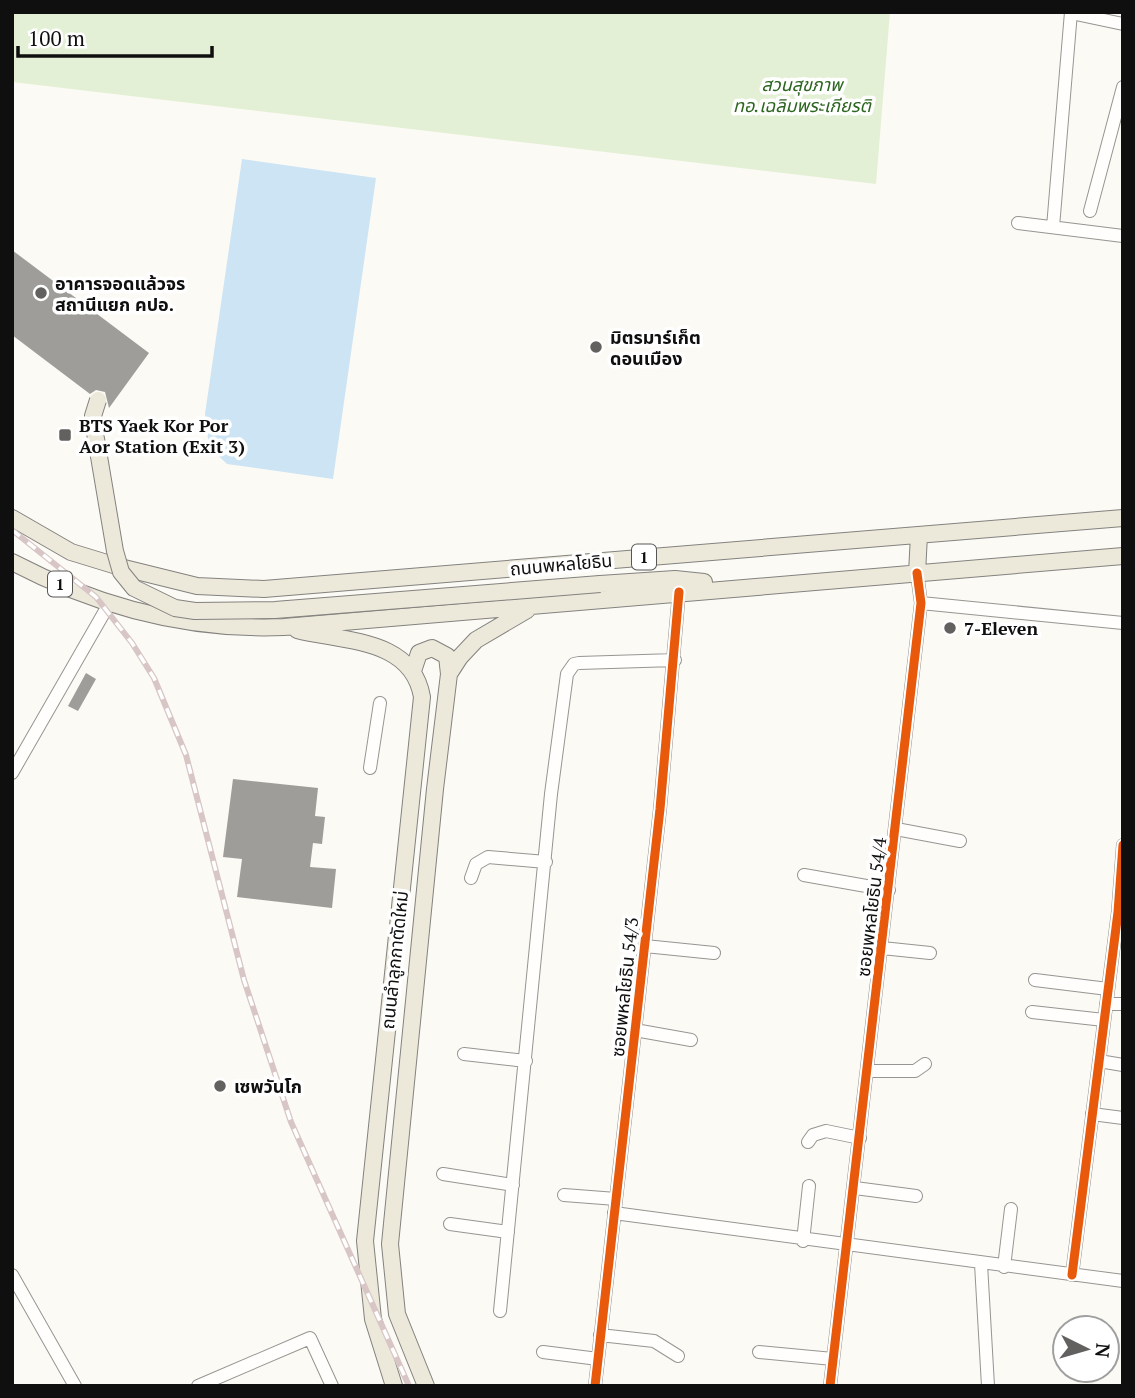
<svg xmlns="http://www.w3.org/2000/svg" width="1135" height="1398" font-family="'PT Serif','Noto Sans Thai',serif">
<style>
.green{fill:#e4f0d5}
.water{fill:#cce4f4}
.building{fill:#9f9d99}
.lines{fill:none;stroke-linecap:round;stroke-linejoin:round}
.minor-casing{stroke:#969592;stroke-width:14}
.major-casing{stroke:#83827f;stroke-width:18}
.minor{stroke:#fffefd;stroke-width:12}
.major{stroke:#ece8da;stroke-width:16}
.rail-casing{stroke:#d7c6c5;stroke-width:6}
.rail{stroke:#fff;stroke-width:3.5;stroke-dasharray:10;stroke-linecap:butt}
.major-bridge-casing{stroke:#83827f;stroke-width:18;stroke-linecap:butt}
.major-bridge{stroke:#ece8da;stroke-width:16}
.cycleway-casing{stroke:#fff;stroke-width:13}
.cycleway{stroke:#e8590c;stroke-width:9}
.poi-dot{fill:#62615f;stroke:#fff;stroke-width:2.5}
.labels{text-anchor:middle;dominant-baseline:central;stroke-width:7;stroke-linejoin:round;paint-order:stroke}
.shield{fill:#fff;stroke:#575757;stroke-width:2}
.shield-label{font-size:16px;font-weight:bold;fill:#0f0f0f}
.park-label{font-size:18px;font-style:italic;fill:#2c6520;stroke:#fff}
.poi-label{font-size:18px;font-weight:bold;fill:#0f0f0f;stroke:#fff;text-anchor:start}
.street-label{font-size:18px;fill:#0f0f0f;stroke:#fff}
</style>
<rect width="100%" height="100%" fill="#fcfaf4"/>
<path class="green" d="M12 12H890L876 184 12 82Z"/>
<path class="water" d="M242 159 376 178 333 479 227 464 209 447 205 414Z"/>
<path class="building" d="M12 250 149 353 109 408 105 392 96 390 90 394 12 335Z
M86 673 96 679 78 711 68 706Z
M233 779 318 788 315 816 325 817 322 844 313 843 310 867 336 869 332 908 237 897 242 859 223 857Z"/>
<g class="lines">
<g class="minor-casing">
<path id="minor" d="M1071 13 1123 24
M1090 211 1123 87
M1018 223 1123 236
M1053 227 1071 12
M921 603 1123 623
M370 768 380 703
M12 773 109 604
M896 829 960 841
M804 875 889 890
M471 878 476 864 488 857 546 862
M645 946 714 953
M882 948 930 953
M1035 980 1108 989
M1106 1004H1123
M1032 1012 1104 1020
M635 1030 691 1040
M464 1054 526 1061
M1099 1061 1123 1065
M868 1071H915L925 1064
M1092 1114 1123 1118
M808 1142 813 1135 826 1131 860 1138
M443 1174 513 1185
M855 1188 916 1196
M564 1195 616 1199
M614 1213 1123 1281
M450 1224 508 1232
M803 1241 809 1186
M981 1264 988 1386
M1004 1267 1011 1209
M12 1275 75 1386
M1072 1275 1118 912 1123 845
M500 1311 551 794 567 674 574 664 579 663 675 660
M600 1335 654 1341 678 1356
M543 1352 598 1359
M759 1352 833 1359
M198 1386 310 1338 332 1386
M595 1386 660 809 679 592
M830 1386 921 603 917 573"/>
</g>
<g class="major-casing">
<path id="major" d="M12 518 71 552 120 567 197 586 264 589 1123 518
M12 562C98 607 187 631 284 627L1123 556
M917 573 919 535
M600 584 675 579 704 582
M297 630C344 642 412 638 422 697L365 1241 373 1319 394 1386
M413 671 419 653 432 648 447 656 449 674
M426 1386 397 1314 390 1244 435 789 449 674 460 657 476 640 527 610"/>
</g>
<use href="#minor" class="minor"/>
<use href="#major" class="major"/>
<g class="rail-casing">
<path id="rail" d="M12 530 96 597 132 643 154 678 186 755 244 980 291 1122 409 1386"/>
</g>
<use href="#rail" class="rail"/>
<g class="major-bridge-casing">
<path id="major-bridge" d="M98 400 93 416 94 427 115 551 121 572 134 588 175 608 195 611 275 610 600 584"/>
</g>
<use href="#major-bridge" class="major-bridge"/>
<g class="cycleway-casing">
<path id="cycleway" d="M1072 1275 1118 912 1123 845
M595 1386 660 809 679 592
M830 1386 921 603 917 573"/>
</g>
<use href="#cycleway" class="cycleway"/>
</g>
<g class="poi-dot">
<circle cx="41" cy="293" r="7"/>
<circle cx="596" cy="347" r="7"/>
<rect x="58" y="428" width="14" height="14" rx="3.5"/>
<circle cx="950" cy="628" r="7"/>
<circle cx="220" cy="1086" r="7"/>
</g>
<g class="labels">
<g class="shield">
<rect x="632" y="544.5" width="24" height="25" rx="5"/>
<rect x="48" y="571.5" width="24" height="25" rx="5"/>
</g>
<g class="shield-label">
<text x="644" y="557">1</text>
<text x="60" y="584">1</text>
</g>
<g class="park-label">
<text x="802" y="84">สวนสุขภาพ<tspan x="802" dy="21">ทอ.เฉลิมพระเกียรติ</tspan></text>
</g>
<g class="poi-label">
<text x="55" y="283">อาคารจอดแล้วจร<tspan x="55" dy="21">สถานีแยก คปอ.</tspan></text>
<text x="610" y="337">มิตรมาร์เก็ต<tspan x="610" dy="21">ดอนเมือง</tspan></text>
<text x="79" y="425">BTS Yaek Kor Por<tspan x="79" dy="21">Aor Station (Exit 3)</tspan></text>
<text x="964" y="628">7-Eleven</text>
<text x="234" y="1086">เซพวันโก</text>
</g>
<g class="street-label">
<text transform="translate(561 564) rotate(-5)">ถนนพหลโยธิน</text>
<text transform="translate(871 907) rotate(-83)">ซอยพหลโยธิน 54/4</text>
<text transform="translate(394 960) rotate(-84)">ถนนลำลูกกาตัดใหม่</text>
<text transform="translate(624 987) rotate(-84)">ซอยพหลโยธิน 54/3</text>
</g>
</g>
<rect width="1135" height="1398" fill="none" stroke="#0f0f0f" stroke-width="28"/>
<g transform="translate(1086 1349) rotate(95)"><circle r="33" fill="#ffffff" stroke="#9f9f9f" stroke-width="2"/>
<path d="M0-5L12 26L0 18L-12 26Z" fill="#62615f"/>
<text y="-10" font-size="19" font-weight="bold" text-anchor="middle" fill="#0f0f0f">N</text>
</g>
<path d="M18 46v10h194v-10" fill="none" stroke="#0f0f0f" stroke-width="3.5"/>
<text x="28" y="46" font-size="21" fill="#0f0f0f" stroke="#ffffff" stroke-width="5" paint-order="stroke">100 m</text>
</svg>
